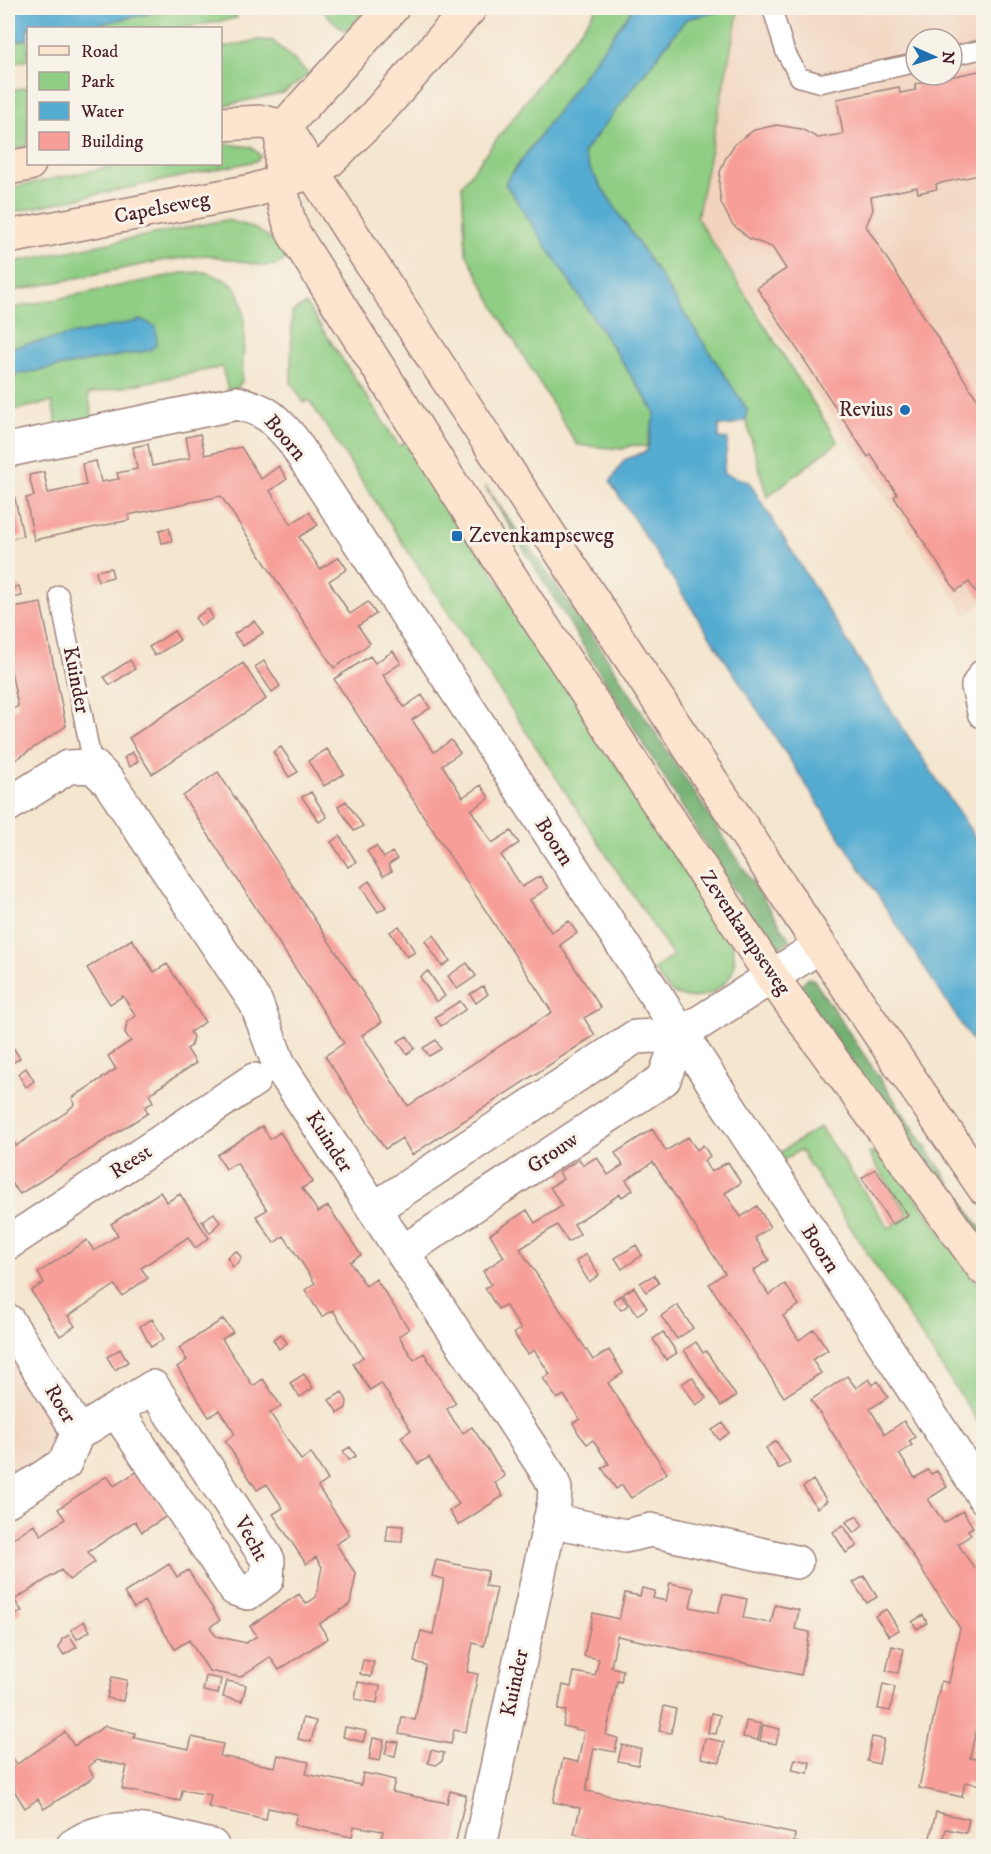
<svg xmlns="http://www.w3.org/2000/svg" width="991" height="1854" font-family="'IM FELL DW Pica',serif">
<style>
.built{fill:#f2d4be;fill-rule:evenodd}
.green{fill:#8fce84;stroke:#6c7658;stroke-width:1.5}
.forest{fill:#73b172;stroke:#5e684e;stroke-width:1.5}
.water{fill:#54acd1;stroke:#4f667e;stroke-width:1.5}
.building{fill:#f79e98}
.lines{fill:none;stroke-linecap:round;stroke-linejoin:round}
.service-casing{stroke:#9f827d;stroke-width:21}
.minor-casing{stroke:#9f827d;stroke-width:36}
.secondary-casing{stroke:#9f827d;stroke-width:36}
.service{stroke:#fff;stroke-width:18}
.minor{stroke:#fff;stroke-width:33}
.secondary{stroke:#fbe5cf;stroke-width:33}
.poi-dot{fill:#1f6fb2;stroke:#f7f3e8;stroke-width:2}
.labels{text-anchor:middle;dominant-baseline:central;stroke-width:6;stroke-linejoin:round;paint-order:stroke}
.street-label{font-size:21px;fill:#4a1f2b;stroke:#f7f3e8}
.poi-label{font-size:21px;fill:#4a1f2b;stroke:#f7f3e8;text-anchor:end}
</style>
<rect width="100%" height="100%" fill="#f7f3e8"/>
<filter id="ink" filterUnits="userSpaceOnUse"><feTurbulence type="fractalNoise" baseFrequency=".0167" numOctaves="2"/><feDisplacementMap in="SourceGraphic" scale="12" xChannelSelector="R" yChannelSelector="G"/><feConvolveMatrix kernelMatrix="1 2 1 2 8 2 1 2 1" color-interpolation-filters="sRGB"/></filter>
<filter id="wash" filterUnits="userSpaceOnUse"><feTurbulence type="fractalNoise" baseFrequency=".008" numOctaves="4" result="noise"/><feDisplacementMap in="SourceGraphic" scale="24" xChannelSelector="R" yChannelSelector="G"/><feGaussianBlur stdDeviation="1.35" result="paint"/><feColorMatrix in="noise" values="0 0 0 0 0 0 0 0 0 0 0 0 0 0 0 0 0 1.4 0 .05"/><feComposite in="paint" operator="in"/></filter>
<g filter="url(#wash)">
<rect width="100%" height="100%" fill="#f4e6cf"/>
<path class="built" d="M739 8H983V603L966 615 697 218ZM916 39H952V75H916Z
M8 1324 82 1448 8 1495Z"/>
<path class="green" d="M176 8H233L237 18 184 28H80Z
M319 8H368L346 32Z
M597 8H633L505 183 655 412 647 447 632 445 623 449 577 445 500 317 466 253 462 185Z
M720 8H739L697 218 838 442 767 497 746 420V409L591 171 583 153 686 19 717 12Z
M28 39V60L8 65V43Z
M258 40 273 41 309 74 283 93 221 106V48Z
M28 87V146L8 150V91Z
M227 144 251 147 261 156 256 161 8 213V188L124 164H220L221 145Z
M225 220C253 225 271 235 289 257L277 265 265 266 207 255 160 261 8 292V263Z
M204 272C215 276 228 279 236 289 250 307 242 359 242 381L237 388 228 391 222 367 88 394 93 419 57 426 52 402 8 411V376L150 350 8 348V309L182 273Z
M306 304 399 446 409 441 733 947C734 952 735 960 734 965 730 993 687 1009 667 988 662 983 658 975 654 969L673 956 309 400 304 403 291 382 292 312Z
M820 1127 889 1228 908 1215 869 1154 873 1152 903 1179 983 1292V1430L800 1150 779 1163 774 1156Z"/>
<path class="forest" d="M485 486 596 641 790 940 778 949 766 943Z
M807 978 813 979 983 1232V1250L799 987Z"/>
<path class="water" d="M8 8H176L80 28H28V39L8 43Z
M633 8H720L717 12 686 19 583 153 591 171 747 409 746 420 729 426 719 425V438L728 439 723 473 749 482 880 694 983 849V1058L610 482 624 460 647 451 655 412 505 183Z
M142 320 156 327 157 344 150 350 8 376V348Z"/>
<g id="blocks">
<path class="building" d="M984 70V174L936 184 937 189 918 193 917 187 871 197 873 210 866 226 984 410V596L980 598 969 582 956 591 894 497 897 494 871 455 868 457 757 288 786 269 772 247 750 239 732 224 721 203 719 187 720 172 726 157 735 144 754 130 777 125 801 129 818 138 843 134 837 99 899 87 900 93 916 90 915 84Z
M200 434 205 455 241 447 261 479 279 466 287 479 270 491 291 524 309 512 318 525 299 537 320 569 339 557 347 569 329 581 350 614 368 602 376 614 358 626 370 643 365 647 334 668 221 496 128 515 130 520 34 540 26 498 34 496 29 475 44 472 48 493 86 485 82 464 96 461 101 482 119 479 117 473 137 469 133 447 148 444 152 466 190 458 186 437Z
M14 494 23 536 8 539V496Z
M169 528 172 541 162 543 159 530Z
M111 568 113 577 98 581 96 571Z
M19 586 22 596 8 599V589Z
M41 603 66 726 8 765V713L18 706 8 656V609Z
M208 609 213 618 201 626 195 618Z
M254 621 263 633 243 646 234 634Z
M174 631 180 640 155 656 149 647Z
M393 651 401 663 383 675 404 707 422 695 430 708 412 720 434 752 451 740 460 753 442 765 463 797 481 785 489 798 471 810 492 843 511 831 519 843 501 855 522 887 540 876 548 888 530 900 551 932 569 921 577 933 560 945 601 1008 584 1018 595 1035 412 1155 402 1138 385 1149 325 1056 344 1043 183 796 218 772 382 1022 362 1035 408 1106 552 1012 334 679 370 656 375 663Z
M130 660 135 669 110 685 104 677Z
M264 661 280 686 272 692 255 667Z
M243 663 266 699 152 774 129 738Z
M281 747 298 772 289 777 273 752Z
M327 749 344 774 324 786 308 761Z
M132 752 138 761 130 767 124 758Z
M311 792 327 817 319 822 302 797Z
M346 801 363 826 354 831 338 806Z
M340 836 356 862 348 867 331 842Z
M376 846 384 858 392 852 397 859 388 865 392 871 383 876 367 851Z
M369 881 386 907 378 912 361 887Z
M399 926 415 952 407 957 390 932Z
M434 935 450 961 442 966 425 941Z
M132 939 154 972 167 964 205 1022 190 1032 193 1037 191 1046 187 1049 196 1063 149 1094 153 1102 145 1107 148 1113 20 1194 8 1179V1133L16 1146 65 1113 75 1104 72 1098 116 1069 108 1056 131 1041 125 1033 127 1022 136 1016 123 996 110 1004 87 968Z
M467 963 476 976 457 989 448 976Z
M428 971 445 996 436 1002 420 977Z
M483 986 488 994 476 1003 470 994Z
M460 1001 466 1009 441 1026 435 1017Z
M407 1036 415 1048 407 1054 398 1041Z
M8 1040 20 1058 11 1064 8 1058Z
M436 1040 441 1049 429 1056 423 1048Z
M26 1068 34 1081 26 1087 18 1074Z
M262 1126 270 1139 280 1132 313 1182 302 1188 318 1212 328 1206 361 1255 350 1262 366 1286 376 1279 409 1329 399 1336 406 1348 414 1360 424 1353 456 1403 447 1409 454 1421 463 1433 472 1427 505 1476 495 1483 503 1496 458 1525 449 1511 459 1504 429 1457 418 1464 401 1437 411 1430 381 1383 370 1390 353 1364 363 1357 333 1310 322 1317 305 1290 315 1283 300 1260 284 1236 274 1243 256 1216 267 1210 251 1185 237 1163 226 1169 217 1155Z
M652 1129 666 1151 688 1137 697 1150 703 1145 710 1156 704 1161 711 1172 728 1162 741 1183 725 1193 741 1217 757 1206 770 1227 755 1238 769 1260 753 1271 769 1295 785 1284 799 1305 783 1316 799 1340 814 1329 828 1350 812 1360 821 1373 784 1397 709 1284 725 1273 653 1162 626 1180 633 1190 622 1197 620 1194 574 1224 580 1234 568 1242 557 1225 520 1249 593 1360 609 1350 623 1373 608 1383 667 1473 631 1498 622 1485 616 1489 602 1468 609 1464 593 1440 587 1444 579 1434 573 1423 580 1419 564 1395 557 1399 543 1378 550 1374 534 1350 528 1354 520 1343 514 1333 521 1329 505 1305 498 1309 485 1288 491 1284 483 1271 504 1257 490 1234 527 1210 535 1223 562 1206 550 1187 563 1179 559 1172 579 1159 583 1165 597 1157 608 1175 623 1165 615 1153Z
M875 1169 908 1215 892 1225 862 1178Z
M160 1192 167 1202 180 1194 209 1238 195 1248 188 1237 141 1268 148 1278 122 1296 115 1285 91 1301 68 1316 75 1326 60 1336 31 1291 44 1283 38 1273 87 1240 94 1251 118 1235 111 1224Z
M214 1213 220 1222 210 1233 202 1221Z
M636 1245 642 1255 622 1269 615 1258Z
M236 1251 241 1257 239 1263 233 1267 227 1257Z
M586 1254 599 1275 589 1282 576 1261Z
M654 1275 659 1283 646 1292 640 1283Z
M634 1287 647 1308 637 1315 623 1294Z
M621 1295 628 1305 621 1310 613 1300Z
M677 1305 693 1328 677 1339 661 1316Z
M152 1319 164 1339 151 1347 140 1326Z
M223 1319 233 1332 222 1339 253 1386 263 1379 281 1406 270 1413 301 1460 311 1453 328 1480 318 1487 350 1535 336 1544 356 1574 350 1604 319 1624 328 1638 279 1670 270 1657 240 1677 209 1671 189 1640 175 1649 144 1601 134 1608 124 1593 169 1564 177 1577 188 1570 220 1620 210 1627 216 1636 246 1643 257 1636 250 1626 299 1594 306 1604 316 1597 322 1567 316 1557 306 1564 273 1514 283 1508 267 1484 257 1490 225 1441 235 1434 219 1410 209 1417 177 1367 187 1360 179 1348Z
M663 1332 677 1353 666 1360 653 1339Z
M281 1334 287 1343 279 1349 273 1339Z
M696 1342 703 1353 706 1351 736 1396 721 1406 684 1350Z
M120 1349 128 1362 115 1370 107 1357Z
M304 1374 313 1388 300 1397 290 1383Z
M847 1376 856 1388 869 1379 873 1385 878 1381 888 1397 870 1409 885 1434 904 1421 915 1437 909 1441 912 1445 899 1454 915 1478 928 1470 931 1474 937 1471 947 1487 928 1499 944 1523 963 1511 973 1527 968 1530 971 1535 958 1544 974 1568 984 1562 981 1705 984 1706V1731L976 1730 970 1758 984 1760V1780L981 1785 965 1782 962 1797 919 1788 941 1681 949 1683 960 1628 811 1400Z
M692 1377 706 1398 696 1405 682 1384Z
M342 1392 347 1401 346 1408 338 1413 329 1400Z
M723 1423 729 1433 719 1440 712 1430Z
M776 1441 790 1462 779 1469 766 1448Z
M350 1447 356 1456 349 1460 343 1451Z
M138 1471 167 1516 142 1532 135 1521 88 1552 95 1562 69 1580 61 1570 14 1600 22 1611 8 1620V1542L34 1524 41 1535 65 1519 58 1509 107 1476 114 1486Z
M813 1480 827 1501 817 1508 803 1487Z
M857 1516 863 1526 854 1533 846 1522Z
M388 1525 403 1526 402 1542 386 1541Z
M843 1525 857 1546 846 1553 833 1532Z
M436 1560 488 1571 485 1586 497 1588 484 1646 473 1643 467 1672 478 1674 466 1732 454 1730 451 1744 399 1734 402 1717 415 1720 426 1665 414 1662 417 1647 421 1631 433 1634 444 1579 432 1576Z
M864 1576 877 1597 867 1603 853 1583Z
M670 1583 694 1588 690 1607 718 1613 723 1594 747 1599 743 1618 771 1623 775 1605 799 1610 795 1629 810 1632 801 1675 617 1636 611 1667 623 1670 621 1682 617 1681 606 1735 618 1738 615 1752 594 1748 586 1791 795 1834 794 1842 810 1846H615L616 1842 603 1839 601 1846H598L588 1844 590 1837 574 1834 580 1808 553 1802 563 1759 578 1762 584 1731 563 1726 566 1711 558 1710 563 1685 571 1687 574 1672 595 1676 599 1659 584 1656 593 1613 619 1619 625 1593 640 1596 642 1588 655 1591 653 1598 666 1601Z
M886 1609 899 1630 889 1636 875 1616Z
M923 1615 927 1623 917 1629 912 1622Z
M84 1621 90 1631 77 1639 71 1630Z
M69 1635 77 1647 64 1655 59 1648 62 1639Z
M892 1646 904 1649 898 1673 886 1671Z
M363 1660 374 1662 371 1677 360 1674Z
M206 1676 221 1679 218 1694 203 1691Z
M112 1677 127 1680 123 1701 107 1698Z
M227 1681 246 1685 242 1701 223 1697Z
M358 1682 380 1686 377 1703 355 1699Z
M883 1684 895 1687 890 1711 878 1709Z
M664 1706 676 1709 671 1733 659 1731Z
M711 1713 720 1715 716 1734 708 1733Z
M303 1718 316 1721 311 1742 298 1739Z
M746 1721 761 1724 758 1740 743 1737Z
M763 1725 780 1729 776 1744 760 1741Z
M105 1726 135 1733 134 1738 189 1749 192 1737 223 1744 220 1756 275 1767 278 1755 309 1762 306 1774 361 1785 363 1773 379 1776 395 1780 392 1792 447 1803 450 1791 466 1795 455 1846 441 1844 440 1846H395L380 1843 383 1831 354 1826 352 1837 294 1825 297 1814 268 1808 266 1820 208 1807 211 1795 182 1790 180 1801 122 1789 127 1766 97 1760 88 1767 94 1777 44 1809 38 1799 25 1808 8 1781V1755L10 1754 17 1764 65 1732 74 1746Z
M345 1727 366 1731 363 1742 343 1737Z
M872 1737 884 1739 879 1764 867 1761Z
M373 1738 384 1740 380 1761 369 1759Z
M705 1738 724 1742 720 1762 701 1758Z
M388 1741 398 1742 395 1756 385 1754Z
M622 1745 641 1749 638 1765 618 1761Z
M431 1750 444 1753 442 1761 436 1765 428 1763Z
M795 1759 810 1762 808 1773 792 1770Z
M936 1812 969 1819 966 1833 946 1829 942 1846H928Z"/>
</g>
</g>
<g filter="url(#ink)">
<use href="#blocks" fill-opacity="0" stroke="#9f827d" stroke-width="1.5"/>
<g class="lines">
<g class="service-casing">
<path id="service" d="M772 8 785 51 799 77 821 83 916 63
M952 56 984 49
M59 595 93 766"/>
</g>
<g class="minor-casing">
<path id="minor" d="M8 450 237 403C266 410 273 417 292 439L984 1497
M984 676 978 686 984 712
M8 805 68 767 93 766 109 782 256 1003 279 1065 551 1478 555 1489 554 1503 480 1846
M680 1035 820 946
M374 1209 635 1037 680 1035 664 1079 403 1252
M8 1243 254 1080
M8 1321 70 1418 77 1434 65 1463 8 1500
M77 1434 153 1387 268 1560 267 1579 248 1593 235 1589 116 1410
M550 1520 625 1536 651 1530 796 1562
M73 1846C116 1815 165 1836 212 1846"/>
</g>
<g class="secondary-casing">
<path id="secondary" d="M220 124 263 122 284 127
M284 127C280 163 278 199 294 234L508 573 772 977 984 1269
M284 127 367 257 820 946 984 1188
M284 127 392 8
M8 168 29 164
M8 237 252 191 314 171 329 161 374 117 470 8"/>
</g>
<use href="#service" class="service"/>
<use href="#minor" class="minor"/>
<use href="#secondary" class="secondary"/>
</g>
</g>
<g class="poi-dot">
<circle cx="905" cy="410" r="6"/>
<rect x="451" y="530" width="12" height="12" rx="3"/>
</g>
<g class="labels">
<g class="street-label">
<text transform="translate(162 208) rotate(-11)">Capelseweg</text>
<text transform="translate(285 438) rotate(50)">Boorn</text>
<text transform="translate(76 680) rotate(79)">Kuinder</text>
<text transform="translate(554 842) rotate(57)">Boorn</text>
<text transform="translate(745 933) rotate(56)">Zevenkampseweg</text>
<text transform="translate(329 1142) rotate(57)">Kuinder</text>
<text transform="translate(553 1153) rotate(-34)">Grouw</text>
<text transform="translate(131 1162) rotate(-33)">Reest</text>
<text transform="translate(820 1249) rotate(57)">Boorn</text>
<text transform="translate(60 1404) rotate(59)">Roer</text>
<text transform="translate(251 1539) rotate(61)">Vecht</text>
<text transform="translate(515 1683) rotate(-78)">Kuinder</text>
</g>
<g class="poi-label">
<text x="893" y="410">Revius</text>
<text x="469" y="536" text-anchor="start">Zevenkampseweg</text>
</g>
</g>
<rect width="991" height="1854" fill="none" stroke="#f7f3e8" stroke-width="30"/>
<rect x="27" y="27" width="195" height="138" fill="#f7f3e8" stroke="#b29e9c" stroke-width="1.5"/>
<rect x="39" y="46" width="30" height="9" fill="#fbe5cf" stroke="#b29e9c" stroke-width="1.5"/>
<text x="81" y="57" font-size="18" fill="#4a1f2b">Road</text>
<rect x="39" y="72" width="30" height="18" fill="#8fce84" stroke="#b29e9c" stroke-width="1.5"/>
<text x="81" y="87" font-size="18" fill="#4a1f2b">Park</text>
<rect x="39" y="102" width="30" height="18" fill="#54acd1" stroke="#b29e9c" stroke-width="1.5"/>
<text x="81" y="117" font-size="18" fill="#4a1f2b">Water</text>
<rect x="39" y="132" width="30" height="18" fill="#f79e98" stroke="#b29e9c" stroke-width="1.5"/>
<text x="81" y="147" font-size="18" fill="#4a1f2b">Building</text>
<g transform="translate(934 57) rotate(93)"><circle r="28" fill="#f7f3e8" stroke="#b29e9c" stroke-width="1.5"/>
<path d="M0-4.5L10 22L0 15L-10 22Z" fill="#1f6fb2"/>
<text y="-9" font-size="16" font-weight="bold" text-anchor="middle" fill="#4a1f2b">N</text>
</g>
</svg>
